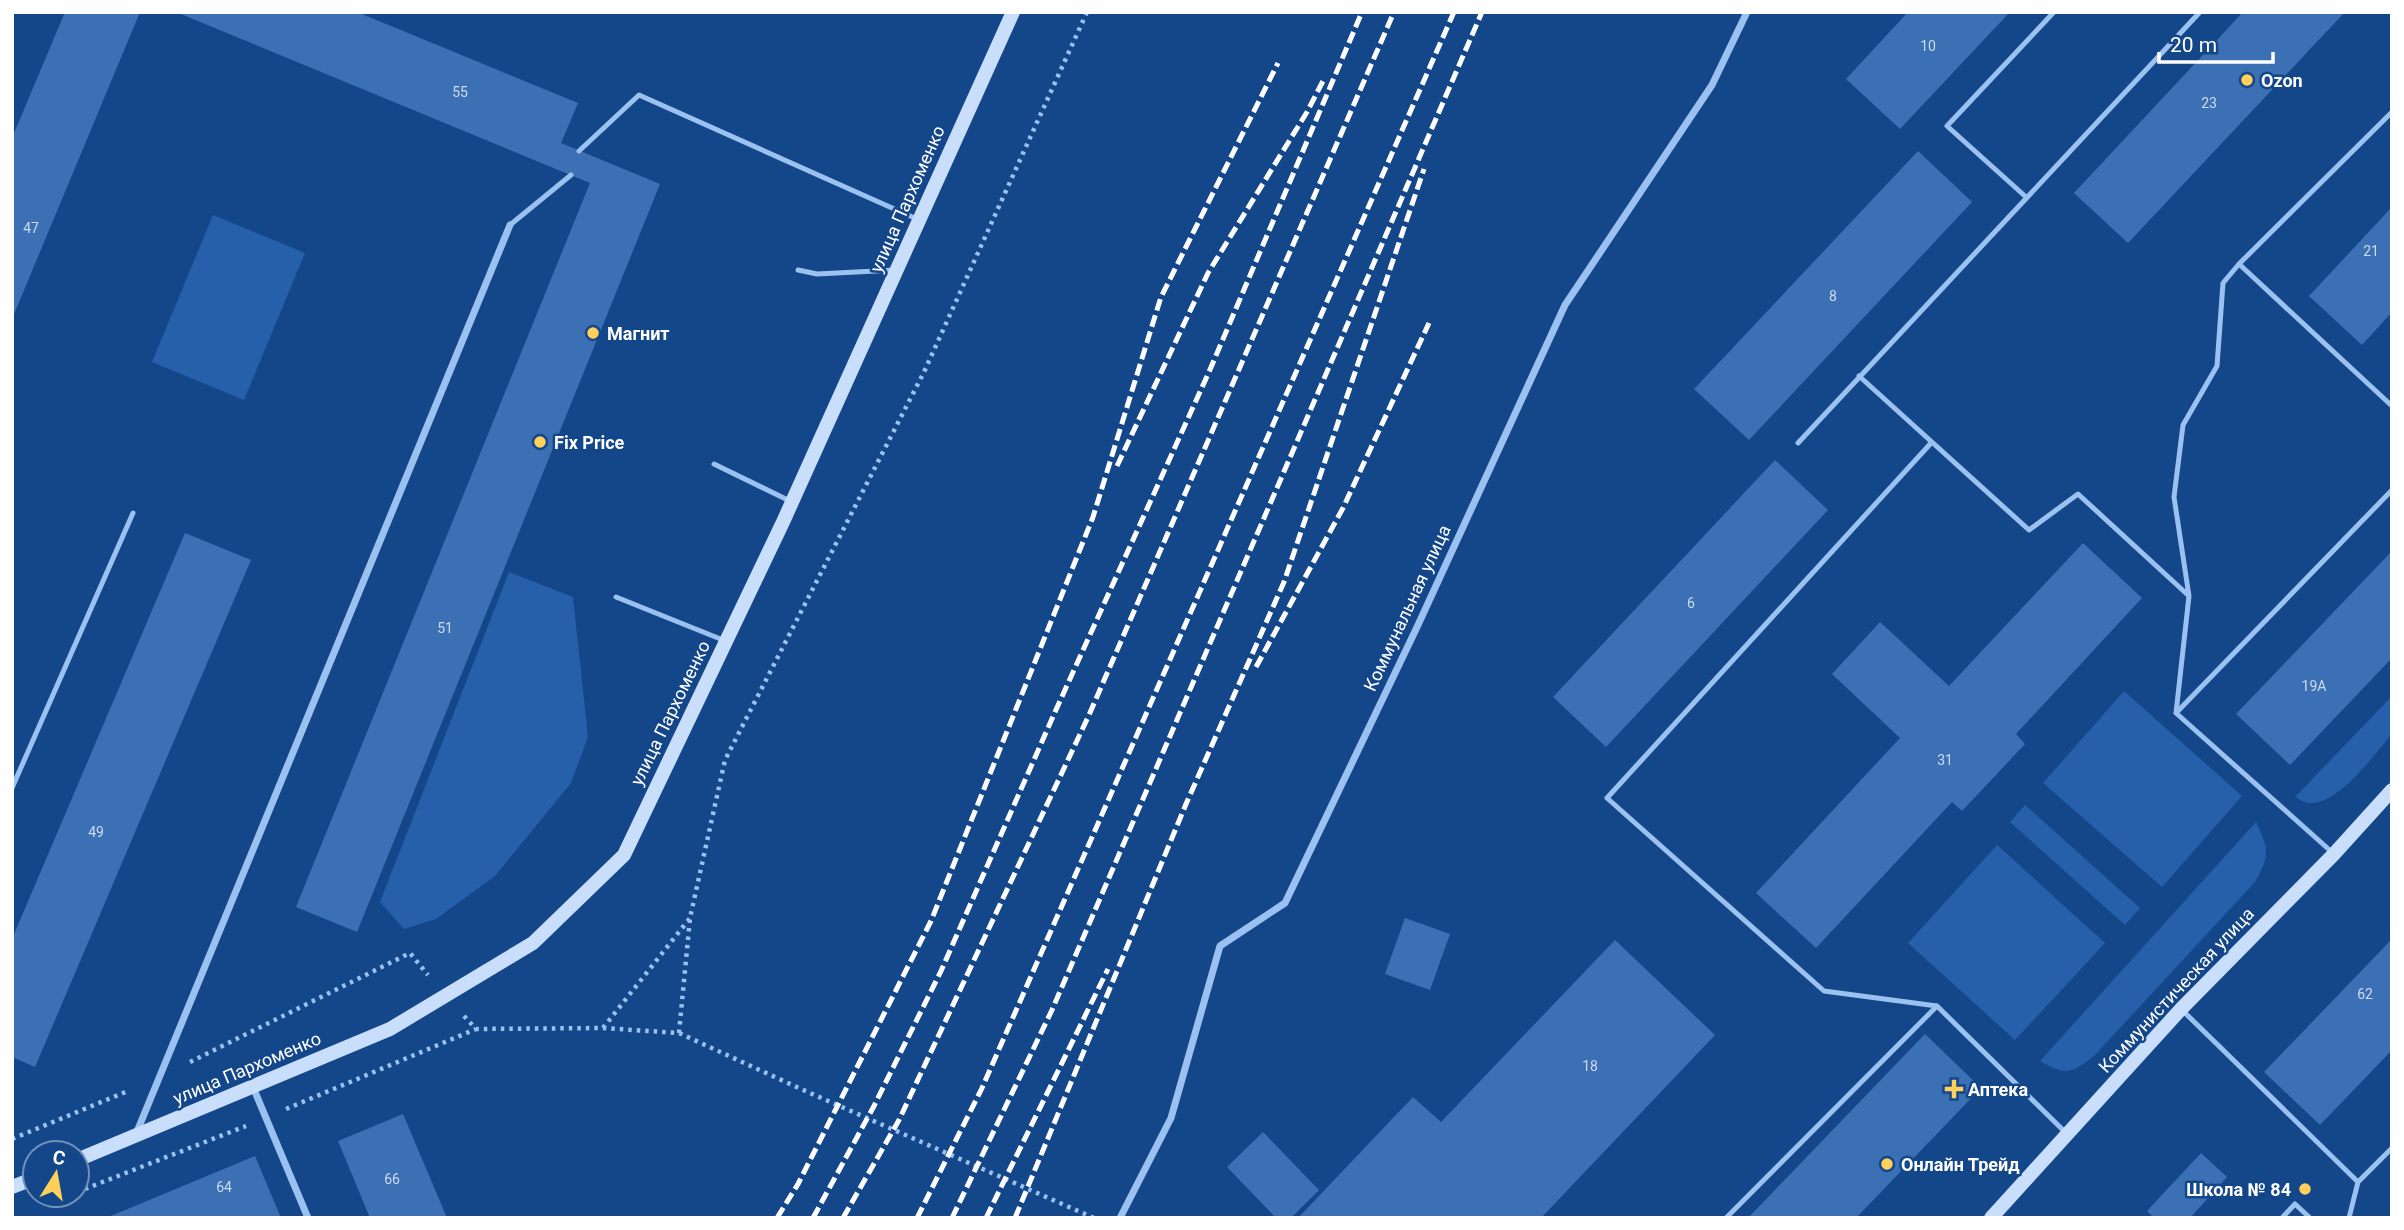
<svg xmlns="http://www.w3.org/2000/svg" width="2404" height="1230" font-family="Roboto,sans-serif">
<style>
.green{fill:#2660aa}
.building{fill:#3c70b4}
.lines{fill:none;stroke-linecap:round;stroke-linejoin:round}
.path{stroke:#9bc1f0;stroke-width:4.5;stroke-dasharray:3.5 5;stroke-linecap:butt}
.lane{stroke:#9bc1f0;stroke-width:5}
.street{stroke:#9bc1f0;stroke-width:7}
.secondary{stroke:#c9defb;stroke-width:14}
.rail{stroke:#fff;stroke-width:5;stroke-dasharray:12 5;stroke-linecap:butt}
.poi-dot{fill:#ffd15a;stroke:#14468a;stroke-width:2.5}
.labels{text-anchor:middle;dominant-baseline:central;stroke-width:5;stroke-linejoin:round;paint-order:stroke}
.number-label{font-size:14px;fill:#cedbec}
.poi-label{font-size:18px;font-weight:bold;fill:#fff;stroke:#14468a;text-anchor:start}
.street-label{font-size:18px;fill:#fff;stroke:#14468a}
</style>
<rect width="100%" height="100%" fill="#14468a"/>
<path class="green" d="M213 215 305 253 244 400 152 362Z
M509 572 573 597 588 737 571 783 495 876 436 919 404 929 380 902Z
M2124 691 2242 796 2162 887 2043 783Z
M2392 696V734C2374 754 2339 805 2310 803 2305 803 2299 799 2295 797Z
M2025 805 2140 908 2125 925 2010 822Z
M2256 822C2269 848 2270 856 2255 882L2094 1056C2071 1074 2066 1076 2040 1061Z
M1997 845 2105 943 2015 1040 1908 943Z"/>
<path class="building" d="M65 12H140L12 319V138Z
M176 12H357L578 103 561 143 660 184 357 932 296 907 590 183Z
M1908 12H2010L1900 129 1846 79Z
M2243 12H2345L2128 243 2074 193Z
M1918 151 1972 202 1749 440 1694 389Z
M2392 207V312L2362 345 2309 296Z
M1775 460 1828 510 1606 747 1553 697Z
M185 533 251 560 35 1067 12 1057V939Z
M2083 543 2142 598 2016 734 2025 744 1962 811 1952 802 1816 948 1756 893 1900 738 1832 674 1880 622 1949 686Z
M2392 551V658L2290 765 2236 714Z
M1405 918 1450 934 1430 990 1385 974Z
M2392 939V1050L2320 1125 2264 1072Z
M1615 940 1715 1035 1541 1218H1298L1413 1097 1441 1122Z
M1925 1034 1981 1088 1856 1218H1748Z
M403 1114 447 1218H370L338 1141Z
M1263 1132 1319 1190 1291 1218H1276L1227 1167Z
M2201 1153 2227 1177 2190 1218H2154L2147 1211Z
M255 1156 281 1218H106Z"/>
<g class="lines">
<path class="path" d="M464 1016 476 1029 603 1028 679 1033 801 1089 1094 1218
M603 1028 690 918
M679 1033 690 918 725 760 924 372 1087 12
M190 1062 410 953 428 975
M286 1109 476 1029
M12 1139 128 1091
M77 1192 246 1126
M49 1203 69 1195"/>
<path class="lane" d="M579 151 639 95 919 220
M2026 197 1947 126 2054 12
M510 225 571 175
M2239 264 2392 406
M798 270 817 274 895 270
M1859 376 2029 530 2078 494 2189 596 2176 713
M1932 442 1607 798 1824 991 1937 1006 2066 1133
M1798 443 2200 12
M714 464 792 502
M2189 596 2174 497 2183 425 2217 366 2223 283 2239 264 2392 112
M616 597 723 640
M12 788 133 513
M2334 854 2176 713 2392 490
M2181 1009 2358 1182 2392 1148
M1726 1218 1937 1006
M2282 1218 2295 1204 2310 1218
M2349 1218 2358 1182"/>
<path class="street" d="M253 1087 308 1218
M136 1134 510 225
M1120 1218 1171 1118 1220 946 1285 903 1418 625 1565 305 1712 85 1747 12"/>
<path class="secondary" d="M77 1160 390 1029 533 943 624 855 783 522 1013 12
M12 1187 35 1178
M1991 1218 2181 1009 2334 854 2392 790"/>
<path class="rail" d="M1117 466 1208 273 1307 112 1323 81
M1256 667 1343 508 1429 323
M777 1218 798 1184 931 921 1093 517 1161 297 1278 63
M813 1218 874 1106 941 971 1055 712 1209 372 1362 12
M843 1218 899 1120 1089 715 1394 12
M917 1218 982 1088 1454 12
M952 1218 1052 1010 1482 12
M986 1218 1108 969
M1015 1218 1186 804 1284 582 1424 169"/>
</g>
<g class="poi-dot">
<circle cx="2247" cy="80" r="7"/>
<circle cx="593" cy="333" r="7"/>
<circle cx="540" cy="442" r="7"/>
<path d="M1950.5 1078.5h7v7h7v7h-7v7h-7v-7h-7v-7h7z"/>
<circle cx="1887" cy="1164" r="7"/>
<circle cx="2305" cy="1189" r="7"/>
</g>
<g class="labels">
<g class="number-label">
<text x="1928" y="46">10</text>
<text x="460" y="92">55</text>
<text x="2209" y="103">23</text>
<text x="31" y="228">47</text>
<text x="2371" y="251">21</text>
<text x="1833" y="296">8</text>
<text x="1691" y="603">6</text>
<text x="445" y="628">51</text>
<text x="2314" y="686">19А</text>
<text x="1945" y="760">31</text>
<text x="96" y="832">49</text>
<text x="2365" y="994">62</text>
<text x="1590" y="1066">18</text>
<text x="392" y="1179">66</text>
<text x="224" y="1187">64</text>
</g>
<g class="poi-label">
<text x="2261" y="80">Ozon</text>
<text x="607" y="333">Магнит</text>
<text x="554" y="442">Fix Price</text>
<text x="1968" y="1089">Аптека</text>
<text x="1901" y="1164">Онлайн Трейд</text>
<text x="2291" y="1189" text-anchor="end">Школа № 84</text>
</g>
<g class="street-label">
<text transform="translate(907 199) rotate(-66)">улица Пархоменко</text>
<text transform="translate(1407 608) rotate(-65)">Коммунальная улица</text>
<text transform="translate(670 713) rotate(-64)">улица Пархоменко</text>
<text transform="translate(2176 990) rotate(-47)">Коммунистическая улица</text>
<text transform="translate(247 1068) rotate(-23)">улица Пархоменко</text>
</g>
</g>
<rect width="2404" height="1230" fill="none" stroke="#ffffff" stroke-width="28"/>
<g transform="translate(56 1174) rotate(11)"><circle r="33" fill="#14468a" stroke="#7290b9" stroke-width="2"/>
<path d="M0-5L12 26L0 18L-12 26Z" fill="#ffd15a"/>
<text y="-10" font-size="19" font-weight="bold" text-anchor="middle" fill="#ffffff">С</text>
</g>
<path d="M2159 52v10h114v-10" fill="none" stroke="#ffffff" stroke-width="3.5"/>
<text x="2170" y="52" font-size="21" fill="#ffffff" stroke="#14468a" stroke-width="5" paint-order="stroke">20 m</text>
</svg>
